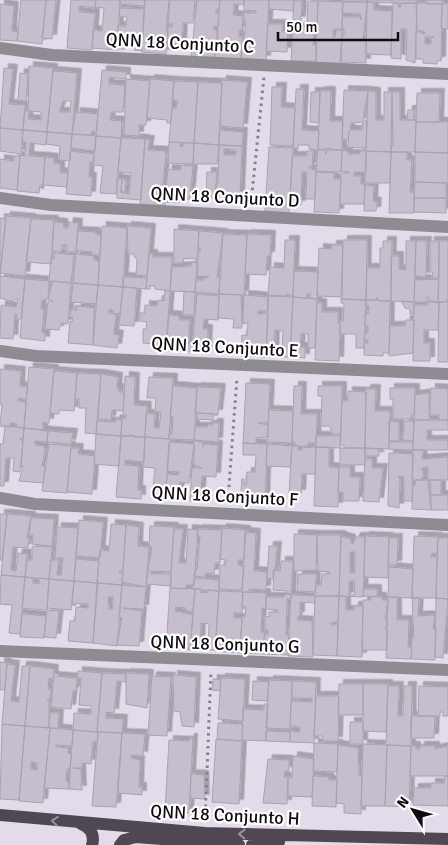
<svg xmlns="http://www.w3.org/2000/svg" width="448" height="845" font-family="Signika,sans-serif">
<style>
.building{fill:#c6becc;stroke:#aaa2b0;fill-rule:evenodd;filter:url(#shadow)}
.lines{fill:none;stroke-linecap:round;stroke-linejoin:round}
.path{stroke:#87818c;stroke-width:3;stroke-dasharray:2.5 4;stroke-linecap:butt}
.minor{stroke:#8f8b92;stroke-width:12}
.major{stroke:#4f4853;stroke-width:12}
.oneway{stroke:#959198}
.labels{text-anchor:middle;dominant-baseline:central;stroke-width:4.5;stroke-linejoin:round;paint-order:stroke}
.street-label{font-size:18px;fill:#0e0b10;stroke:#fff}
</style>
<defs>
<filter id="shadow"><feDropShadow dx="4.5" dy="-4.5" stdDeviation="0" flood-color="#0004"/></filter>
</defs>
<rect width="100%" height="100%" fill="#e3dbea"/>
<path class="building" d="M21 0H46L42 44 17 41Z
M46 0H56L52 39 42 38Z
M71 0H96L95 8 79 6V12L95 13 92 50 67 48Z
M96 0H120L117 50 92 48 93 30 102 31 104 8 95 7Z
M120 0H145L144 6 120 4Z
M145 0H169L166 32H168L166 54 142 52Z
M170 0H195L193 23H183L182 43 176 42V48L167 47 168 27H172L173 24H168Z
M197 0H220L219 10 216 9V13H219L218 27 214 26V30L218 31 215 59 191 58Z
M220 0H244V5L234 4V9L233 15 243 16 242 30H239V37H242L241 61 215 59Z
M244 0H269L266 60 241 58 246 26 243 13H256V11L244 10Z
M269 0H294L293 11 269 9Z
M343 0H367V2H343Z
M367 0H392V3L367 2Z
M393 0H417V3H393Z
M427 0H442V4H427Z
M294 1H302L301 21 293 20Z
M308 1H318L317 25H307Z
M318 1 343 2 342 29H334L333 31V37H335L336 30H342L340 65 316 64Z
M343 2H367L363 41H366V63L341 62 342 35H344V29L342 28V17H360L361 20V14L342 13Z
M367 2 374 3V10L392 11 391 55 366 54Z
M393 3H398V7H401V3H417L415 63 406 60 407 29H401V59L391 58Z
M416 3 442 4 441 61H437V64L423 63V59H416V32H422V34L425 33 424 31H417ZM425 37H434H431V44H425Z
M0 4 14 6 12 31 18 32 17 41 0 40Z
M442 4H448V29L441 28Z
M120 8 144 9 142 51 134 50 135 42H125V49H117L118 26H126L127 17 119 16Z
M268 24H282V32H288L287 52 266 51Z
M293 28H314L313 45H316V61H291Z
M29 66 53 68 47 132 23 130 25 110 28 111ZM29 111 41 112V120L28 119Z
M4 68 13 69 9 104 25 105 23 130 0 128Z
M102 70 126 72V79L109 77V84L125 85 123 112H111L110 120 122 121 121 138 96 136Z
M53 71 77 73 72 134 47 132ZM63 101H71L70 112H59Z
M20 73 28 74 26 101 18 100Z
M126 79 150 81 146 125H139V136L124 135Z
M150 79 174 81 171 123H167V120L147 118Z
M222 80 247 82 243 128 220 126Z
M174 81 198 82 194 143 169 142 172 108H176L178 101 172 100Z
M198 82 222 83 219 145 194 143Z
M272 87H282L281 107 295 108 293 146 270 145Z
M296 89H304L302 130 319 131 318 150 309 149V145H298V149L293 148Z
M344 90 368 91 364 113V121H367L366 148 348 147 349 131 348 140 342 139ZM363 122 362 130H350L351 123Z
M320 91H331L330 121H343L342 150H331V148L318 150Z
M368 91 376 92V120H384V92H392L391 152 366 151Z
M311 92H320L319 123 310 122Z
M392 92H400V120H416L415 152H391V146H393Z
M417 93H440L439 122H416Z
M408 110H414V120H407Z
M76 112 98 114 96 132 92 131 91 135 72 134Z
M416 122H448V153L415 152Z
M0 128 23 130 21 154 0 151Z
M23 130 47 132 46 145 30 143 29 156 45 157 43 185H40L39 193 17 191 20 155 25 156 26 142H22Z
M219 130 243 132 242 146 219 145Z
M47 132 72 134 70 161 59 160 60 146 46 144Z
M72 134 96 136 95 151 71 148Z
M96 136 121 138 116 194 100 193 103 166 93 165Z
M121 138 145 139 141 200 117 198V179H122L121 192 129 194 131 173 118 172Z
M145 140H150L148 150 165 151 166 154 162 193 166 194 165 206 140 204Z
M169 142 181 143 180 146 183 147V143H194L193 164 168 163Z
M194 143 219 145 217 164H193Z
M219 145 242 146 240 196H216V184H218ZM224 149 236 150V155H224Z
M269 147 293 148 289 213 265 211Z
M318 150H325L326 154 327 150H342L341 172 316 171Z
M342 150 348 151V154H360V151H366V172H354V176H361V184H365L364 204H340L341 173H349V172L341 171Z
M70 151 94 154V162H90L89 177H92L91 196 66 194Z
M307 151H313L312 167H309V169L316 170 315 199H306L307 172H302L301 205H290L292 156H307Z
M366 151 391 152 390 183H365Z
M391 152H407V160H412L410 192H414V213H389Z
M415 152 448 153V183L415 182Z
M14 156H20L17 190 0 188V159L14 161Z
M45 157 54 158V163L60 164V172L68 173 67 187 43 185Z
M182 165 193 166 190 199H180L179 203 165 202 168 169 180 170Z
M207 172H217L215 198 206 197Z
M316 172 334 173V179H341L339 213 314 212Z
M122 179 126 180 125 192H121Z
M415 182 446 183V198H414Z
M365 185 374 186 373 201 377 202 376 211H364Z
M414 198H446V213L414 212Z
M6 216 31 218 25 276 0 273Z
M0 218 6 219 0 276Z
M31 219 54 220 51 264 26 262Z
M54 222 63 223 64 228H68L69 222 78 223 76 252H66L67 245H62L61 252 52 251Z
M102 226 127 228 123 287 98 285Z
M127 226 151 228 147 276 136 275 137 259 134 257V254H128Z
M174 229 199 231 197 259 184 258 183 263H174Z
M78 231 96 232V235H101L100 255H92V252L76 250Z
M199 231 223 233 217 277H220L219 294 195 292 196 280H204V278L209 277 198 276V252H200V248H198Z
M223 234 247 235 244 295 219 294Z
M247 234 271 235 270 256H267L266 275 245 274Z
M285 240H295L293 296 286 294V296L268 295 270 267 284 268Z
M343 240H367L366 300 341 299Z
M383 241H392L391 301H379L377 297V300H366L367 268H380V248H383Z
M406 241H416L414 302 391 301V256H399V269L406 270Z
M416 241H427L426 277 415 276Z
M430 241H439V278H432L433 272H430Z
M439 241H448V298L445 302H438Z
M332 245H343L342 297 317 296 319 248 332 249Z
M54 253 74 255 71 283 49 281 51 259H54Z
M76 254 94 256V260L99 261 98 285 73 283Z
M149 254H153V257H172L170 291 155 289V286H150V289H146Z
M192 262 197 263 195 292 170 291 172 267 191 266Z
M294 271 318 272 317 299 310 298V294H307V298L293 297Z
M0 276 25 279 21 319H16L17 314H15L13 339 0 338 1 305 16 307 18 299 10 301 0 298Z
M123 277 147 278 146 289 123 287Z
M25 279 49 281 48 299 42 300 41 309H44L42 333H45V341L20 338Z
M439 279 438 302 429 301V297H427V302H414L415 280Z
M53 281 71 283 68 324 61 323 59 330 45 329 48 301H53L48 299Z
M73 283 98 285 96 304 71 302Z
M98 285 123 287 120 314 113 313V310H109V313L116 314 114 334 119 335 117 348 93 345Z
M123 287 137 288 134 326 119 325Z
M165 290 170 291 166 345 143 343V329H146L147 322 140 321V313H145V305L157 306 158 300 164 301Z
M184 291 195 292 194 315H183Z
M197 294 219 296 218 320 204 319 203 329H208L207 352H192Z
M219 294 241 295 242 328H233L234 319 218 318Z
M244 295 268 297V311H258V314L268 313 266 357 241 356 242 335 247 336 248 323H243Z
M268 296 293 297 290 357H282L283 331 275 330 274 356H266Z
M293 297 317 299 315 348H308V334H301L300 347H305V358L290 357Z
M341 299 366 300 364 348H356V334H340V321H343L344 303H341Z
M366 300 390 301 389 353H383V356L364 355V343H368V340L364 339 365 333H368V326H365V314H368L369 306H366Z
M401 301 414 302V314H410V309L405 308Z
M427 302H439L438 330H424V343H430V361H413L414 305H427Z
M439 302H448V362H438Z
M317 303H322V312H338V323H340L339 361 315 360Z
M77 306 94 308 93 345 68 343 70 321 72 322 73 317H70L71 310H77Z
M169 315 179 316V320H190L188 344H193L192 352 166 351Z
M406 320H414L413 353 389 356 390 326H405Z
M29 367 54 369 49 423 43 422V430L24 428Z
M0 369 21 371 20 386 28 387 26 399 18 398V401L26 402 24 428 17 427V424L10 423V427L0 426 2 404H0Z
M54 371 77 373 74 411 59 410V414L50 413Z
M77 373 101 374 96 434 85 433 86 408H79V399H75Z
M101 374 118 377 117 388H119V392H124L123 411 112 410 111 420 98 419Z
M125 376 135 377 134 405 147 406 145 437H134V435L121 436 122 418H126V415H123Z
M149 377 173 378 169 439 145 437 146 414H155L154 427 159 428 161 412H155L156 398H147Z
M246 383 270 384 268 423H258L268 425V437L256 438V444L243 443Z
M173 386 197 388 194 440 169 439V434H172L173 417H170Z
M294 386H302L301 414H317L316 443H308V446H295V442H292Z
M318 386H342L341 434H332L330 426H321L322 396H318Z
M197 387 221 388 218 414 195 413Z
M390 388H415L414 415H411V419H393V399H390Z
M431 388 448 389V420H439V415H430Z
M366 389H376L375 411H390L389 449 365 448Z
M348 391 366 392 365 448H344V445H340L342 401H348Z
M429 393V420H414L415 395Z
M269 410 293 411 292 443 267 442Z
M197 413 213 414V420L197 419Z
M116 419 122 420 121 436 96 434 97 421 115 422Z
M414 420H448V430H427V440H448V450H413Z
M389 421 399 422V441H389Z
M404 421H414L413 441 403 440Z
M213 423H219L218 442 194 440 195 427H207L208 425H213Z
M5 426 24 428 23 439H20L23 441 20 472 13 471 14 458H6L4 486H0V444H3Z
M24 428 48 431 47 442 35 441V445L44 446 45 450 42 466H45L43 483 19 481 23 466H21Z
M48 431 73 433 71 444 47 442Z
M96 434 121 436 119 466 94 464Z
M121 436 145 437 144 462 125 460V465L139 466 138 490H141V499L116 497Z
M316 436H341L340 448 316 447Z
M145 437 170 439 166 489 153 488 155 468 143 467Z
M194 440 203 443V447L205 444 218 445 216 477 202 476 200 501H190L192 468H202L194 465Z
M169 442 194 444 189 483 180 482 179 498 165 497 167 474 178 475 179 472 167 471Z
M389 442H413V450L389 449Z
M243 443 267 444 265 505 240 503 242 479H244V485H246L247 472H255L256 455H243Z
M49 444 71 446 67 493 42 491Z
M267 444 292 446 290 467 266 466Z
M292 446H298V450H302V448L316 447 315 474H302L301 494 289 493Z
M316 447H329V467L339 468 338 507 314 506Z
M71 448H79L78 454 95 456 92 494 67 492Z
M340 448H365V465H340Z
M365 448 379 449V456H365Z
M413 450H423L422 459 448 457V480H428V467L422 468 424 477H422V480H412Z
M389 453 413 454 412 501H404V477L398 476 400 479 399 508 388 506Z
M365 458 372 459V468H383L379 502 363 501Z
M339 467H350V477H360L359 501H343V492H338Z
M416 480H428L431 510 412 509 413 485H415Z
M430 480H441V495H431Z
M431 495H448V510H431Z
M0 514H7L2 560H0Z
M7 514 31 516 27 538H29L28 548 13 547 11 570 16 571 18 553 27 554 25 577 1 575Z
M31 518 54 519 52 546 32 544 33 535H29Z
M79 520 103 522 100 558 76 556Z
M111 524 126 525 123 571H120L119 573H123L122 585 97 583 100 550 109 551Z
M126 525 139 527 138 546 149 547 146 587 122 582Z
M150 526 174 527 171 572 151 571V574H171V586L146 584 152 547H149Z
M57 527 78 528 74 581 49 579 51 560H59L57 575H61L63 558H55Z
M222 528 246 530 244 560H238V565L244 566 242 590 219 589 220 565H225L226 560 220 559Z
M174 529H183L179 563H186L188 529 198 530 194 585H186V589L170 588Z
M198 529 222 530 220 563H215L214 574 205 573V577L194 576 195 570H197L200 536H197Z
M245 532 256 533 254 571 267 572 266 590 249 589V592H242Z
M294 534 317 535 316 570 294 571Z
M317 535H341L339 596H315L316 585H321L322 574H330V572L318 571Z
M341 536 351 539V543L353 544 356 537H365L363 597 339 596ZM350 552H355V573H350ZM349 581H355L354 595H349Z
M365 536 389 537 388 578 364 577Z
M414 536 438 537 437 554 432 553 431 557H437L436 598H412Z
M389 538H398L397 565H388Z
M438 538H448V599L436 598Z
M34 546 52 547 49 579 25 577 27 560H32V547Z
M269 546H277L275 570H273V579L267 578Z
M76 559 99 561 97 583 74 581Z
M281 561H293L291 594H288V591L273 590 274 573 275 570 280 571Z
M389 567 413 569 412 598 388 597Z
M298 574H316L315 592 297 591Z
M1 575 25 577 20 634 9 633 12 605 0 604Z
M25 577 33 578V583L39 584V578L49 579 47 610 22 608Z
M194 578 219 580V591L193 589Z
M49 579 74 581 71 610 47 608Z
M74 581 97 583 93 643 68 641 70 621H75L76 607 88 608V604L72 603Z
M98 583 122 585 117 646 93 643ZM108 597H113V609H109Z
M122 585 146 587 144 609 123 608 142 611 139 646 117 645 122 618 119 617Z
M170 588 195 589 193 612 186 611V608L176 607 175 611 193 615 190 650 166 648Z
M195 589H201V593L208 592V590L219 591 215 650H208L209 624 201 623 200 648H190Z
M364 589H377V597L363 596Z
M219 591 243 592 242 613H234V618H242L240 653 215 651Z
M243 592 266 593V608H262L261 632H265L264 654 240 653 242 617H245L246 607H242Z
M291 594V599H287L286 635H289V655L264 654V634H268V630H265V616L269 617V612H277L278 610 266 609V597H284V595Z
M291 595 315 596V603L300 602V616H298L297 620 312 621 313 657 288 656Z
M315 596H339L338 622 330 623 331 625H338L337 656 313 655Z
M339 596 346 597V610H354V606H363L362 657 337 656Z
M371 596 382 597V600H388L385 620H387V626L385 629H387V650H362L363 600H371Z
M388 597H397V620H409L408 647H412L411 659 386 658Z
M412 598H419L418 616 435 615 433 629H436L435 660 411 659 412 638H414Z
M436 598 448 599 443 658 435 657Z
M47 610 59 611 56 638 44 637Z
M22 614 46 616 44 638 20 637Z
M0 662 7 663 5 690H0Z
M7 664 15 665 11 701 19 702 22 666H30L25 726 2 724Z
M30 666 54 669 53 679 49 678 48 689H51L50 699 47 700H49V728L25 726Z
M78 671 102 673 97 732 73 730 74 713 91 714V706L79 705 81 678H77Z
M102 673 126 674V682L117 681 114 713 106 712V718L123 719 122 733 97 732Z
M126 673 149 674 147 708 126 704Z
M173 675 196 677 194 727 182 726 180 712 174 711Z
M54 676 77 678 76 691H73L71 709 51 707Z
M152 676 171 677 167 736 148 735Z
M221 678 245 679 243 721 218 719Z
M213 679 221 680 220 691 212 690Z
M269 680 292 681 290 729 266 728Z
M253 681 269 682 267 701 252 700Z
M292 681 316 682 314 743 290 742V731L300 732V727L290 726 291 701 312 702V698H292Z
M339 684H363V715H338Z
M363 684H388L386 732 363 731Z
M388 686H399L398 716H403L404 686H412L411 746 386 745Z
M419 686 448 687V716H443V712H440V716H418Z
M316 696H339L338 741H323V736H314Z
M264 704H268L266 741 242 740 243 709 264 710Z
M50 713H59L58 728H49Z
M411 716H435L434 738H411Z
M350 722H363V744H350Z
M218 723 243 724 242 741 217 739Z
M2 724 25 726 19 800 0 799Z
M25 726 50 728 43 803 19 801ZM31 762 37 763V770L31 769Z
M50 728 73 730 72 746 56 745V747L68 748V753L71 754 70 769H67L66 781 69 782V789L44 788Z
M73 730 98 732 97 742H93L91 764 82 763V768H73L81 769 82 790 69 789Z
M266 731 290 732V742L266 741Z
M98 732 122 733 116 807 92 806Z
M122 733 145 734 143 756 131 755V758L140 760 139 787H142V795L118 793Z
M190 738H193L189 813 165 812 169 740 189 741Z
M216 739 242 741 239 804 212 802Z
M314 743 338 744 337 772 313 771Z
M363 744 387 745 385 806H361Z
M338 745 358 748 359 776H362L361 814 344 813V804L336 803Z
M387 745 411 746 409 807 385 806Z
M411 746H416V749H420V746H435V749L448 746V776H410Z
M293 756 314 759 312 797 288 796V777L292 778Z
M268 759 289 760V771H285L284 777H288L287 804 263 803Z
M191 774 204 775 205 799 190 798Z
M313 776 329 777V780H337L336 807 312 806Z
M445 776H448V806L413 805 414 788H431V783H444Z"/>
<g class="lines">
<path class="path" d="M251 203 264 77
M228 500 237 377
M205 820 211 671"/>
<path class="minor" d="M0 48 52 55 448 74
M0 198 51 205 448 227
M0 351 36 356 448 374
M0 498 35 504 448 525
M0 651 448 670"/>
<path class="major" d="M0 815 205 833 448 839
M81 824C91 828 95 835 92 845
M120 845 124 840 136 837 239 845
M252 845 279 842"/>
</g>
<defs><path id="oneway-chevron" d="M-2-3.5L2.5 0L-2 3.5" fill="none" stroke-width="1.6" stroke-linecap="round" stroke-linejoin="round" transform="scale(1.25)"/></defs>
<g class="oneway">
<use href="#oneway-chevron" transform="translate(55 821) rotate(-174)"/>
<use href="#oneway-chevron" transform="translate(242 834) rotate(-178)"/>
</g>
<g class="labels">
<g class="street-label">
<text transform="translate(180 43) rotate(3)">QNN 18 Conjunto C</text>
<text transform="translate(225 197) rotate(3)">QNN 18 Conjunto D</text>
<text transform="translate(225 347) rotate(3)">QNN 18 Conjunto E</text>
<text transform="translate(225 496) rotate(3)">QNN 18 Conjunto F</text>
<text transform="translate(225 644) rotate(2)">QNN 18 Conjunto G</text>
<text transform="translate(225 815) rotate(3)">QNN 18 Conjunto H</text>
</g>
</g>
<g transform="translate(413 810) rotate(307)" stroke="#ffffff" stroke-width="4" paint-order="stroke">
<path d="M0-4L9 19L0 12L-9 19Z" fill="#0e0b10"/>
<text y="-8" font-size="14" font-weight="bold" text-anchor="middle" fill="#0e0b10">N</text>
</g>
<path d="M278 32v8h120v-8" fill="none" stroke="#0e0b10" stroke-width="2.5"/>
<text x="286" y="32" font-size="15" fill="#0e0b10" stroke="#ffffff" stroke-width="4" paint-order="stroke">50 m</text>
</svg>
